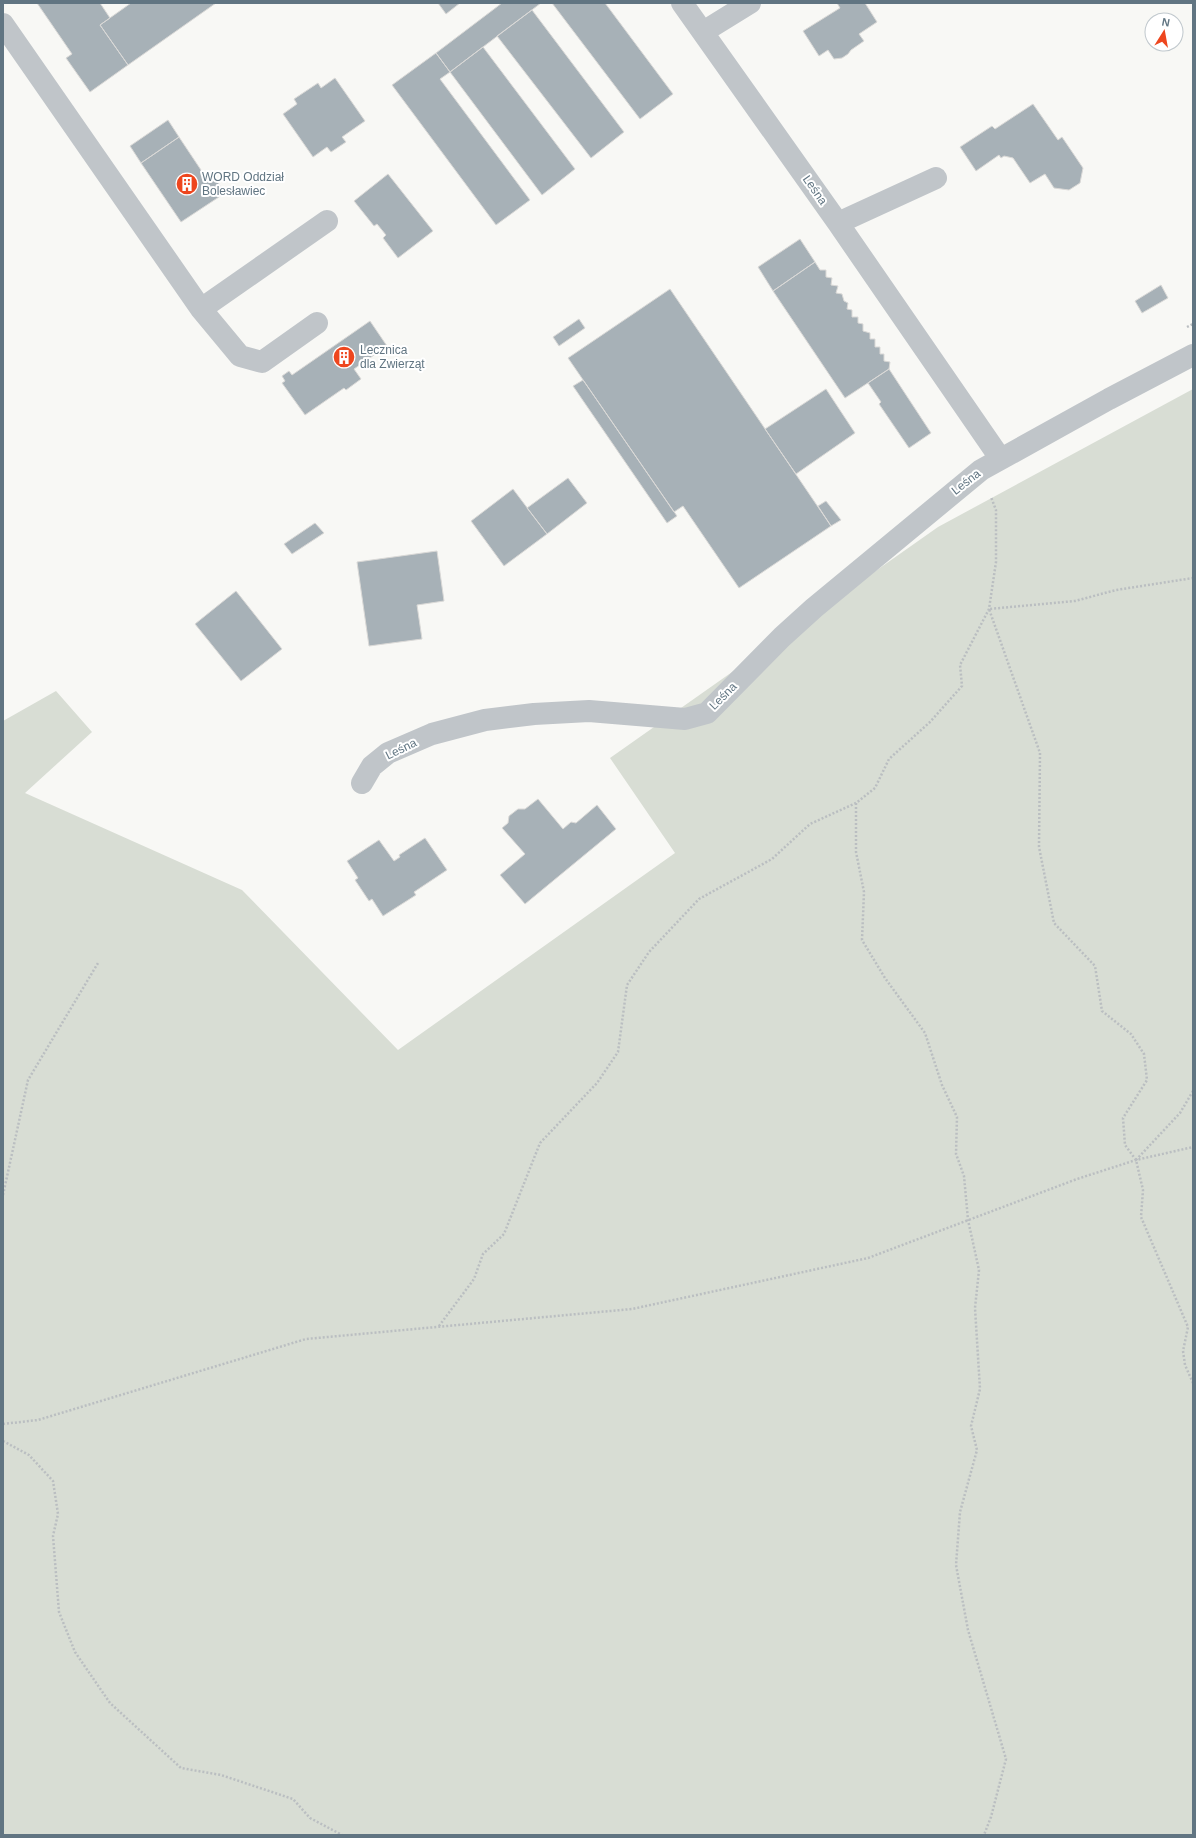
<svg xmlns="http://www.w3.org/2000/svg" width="1196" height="1838" font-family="Arial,sans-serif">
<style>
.green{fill:#d8ddd4}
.building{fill:#a7b1b7;stroke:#dad9d7}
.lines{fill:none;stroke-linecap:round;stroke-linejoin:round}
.path{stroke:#babec1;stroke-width:2.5;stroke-dasharray:2 2;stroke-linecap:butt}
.minor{stroke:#c0c5c9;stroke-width:22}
.labels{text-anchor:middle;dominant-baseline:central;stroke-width:4;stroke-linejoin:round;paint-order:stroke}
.poi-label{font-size:12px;fill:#617582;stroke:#fff;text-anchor:start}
.street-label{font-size:12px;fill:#617582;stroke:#fff}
</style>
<rect width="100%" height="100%" fill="#f8f8f5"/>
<path class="green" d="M1193 389V1835H3V721L56 691 92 732 25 793 242 890 398 1050 675 853 610 758 938 527Z"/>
<path class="building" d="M37 3H100L110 18 100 25 128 65 90 92 66 58 72 54Z
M131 3H216L128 65 100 25Z
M438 3H460L446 14Z
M502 3H541L450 72 436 53Z
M552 3H605L673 94 640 119Z
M837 3H865L877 22 859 34 864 41 851 50 848 54 842 58 834 59 828 50 819 56 803 31 840 8Z
M532 10 624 132 591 158 497 36Z
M483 47 575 169 542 195 450 72Z
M436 53 450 72 440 79 530 200 496 225 392 85Z
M335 78 365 121 342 137 346 142 331 152 327 147 313 157 283 114 297 104 294 99 318 83 321 88Z
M1033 104 1058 140 1062 137 1083 168 1080 183 1069 190 1054 188 1045 174 1030 183 1013 158 1004 156 1001 158 999 155 976 171 960 147 992 126 995 129Z
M168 120 179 137 141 163 130 146Z
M179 137 205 176 211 172 225 193 181 222 141 163Z
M388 174 433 231 398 258 383 238 386 235 377 224 374 226 354 201Z
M800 239 815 262 773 291 758 267Z
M815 262 820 270H826V277L832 278 831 285 838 286 836 293 842 294 844 301 848 303 847 309 852 310V317H858V323L863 324V331L870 333V339H875V347H880V354H884V361L890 362 889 369 845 398 773 291Z
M1161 285 1168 298 1142 313 1135 301Z
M670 289 831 526 739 588 683 506 674 512 568 358Z
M579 319 585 328 559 346 553 337Z
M370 321 387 346 354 369 361 379 346 390 344 388 305 415 282 383 285 381 282 376 289 371 292 375Z
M889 369 931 433 909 448 879 404 881 402 868 383Z
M583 380 677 516 667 523 573 386Z
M826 389 855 433 796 474 765 429Z
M568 478 587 503 547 534 527 508Z
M513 489 547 534 504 566 471 521Z
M826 501 841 520 831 526 818 506Z
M315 523 324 533 292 554 284 544Z
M437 551 444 601 417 605 422 639 369 646 357 562Z
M236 591 282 649 241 681 195 624Z
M538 799 563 829 571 822 576 823 597 805 616 829 525 904 500 875 525 854 502 828 508 823 509 816 518 809H525Z
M425 838 447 870 414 892 416 895 383 916 372 899 369 901 355 880 358 878 347 861 379 840 394 861 400 857 399 855Z"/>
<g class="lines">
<path class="path" d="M1187 327 1193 324
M856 803V852L864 892 862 940 885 978 925 1033 942 1085 957 1117 956 1154 964 1176 968 1220 979 1270 975 1308 980 1389 971 1426 977 1450 960 1512 956 1565 968 1630 1006 1759 991 1817 984 1835
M1193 1091 1180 1113 1136 1160 1143 1190 1141 1217 1188 1327 1183 1351 1185 1365 1193 1383
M1136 1160 1125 1145 1123 1118 1147 1080 1144 1054 1131 1034 1102 1011 1095 966 1054 923 1039 847 1040 753 989 609 1075 601 1116 590 1193 578
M3 1195 28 1080 98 963
M439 1326 474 1279 483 1254 504 1234 540 1143 597 1083 618 1052 627 985 649 952 699 899 772 859 810 824 856 803 875 788 889 759 930 722 962 686 960 665 989 609 996 562V510L991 497
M3 1424 38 1420 306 1339 632 1309 868 1258 1077 1179 1136 1160 1193 1147
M3 1441 29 1455 53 1481 58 1514 53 1536 59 1612 75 1652 110 1703 181 1768 221 1775 293 1799 310 1818 342 1835"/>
<path class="minor" d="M682 3 838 223 1000 458
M3 24 201 309 240 356 262 362 317 323
M703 32 750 3
M838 223 936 178
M201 309 327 221
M362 783 372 766 388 753 432 734 485 720 534 714 589 711 685 719 707 713 782 637 814 608 981 470 1109 399 1193 355"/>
</g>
<defs>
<g id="building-disc" transform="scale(1.15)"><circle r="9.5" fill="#ee461e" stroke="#fff"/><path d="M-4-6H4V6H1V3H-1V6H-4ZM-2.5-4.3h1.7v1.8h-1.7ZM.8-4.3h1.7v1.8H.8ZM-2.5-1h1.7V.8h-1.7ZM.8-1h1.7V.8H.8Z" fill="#fff"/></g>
</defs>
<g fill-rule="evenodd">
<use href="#building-disc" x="187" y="184"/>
<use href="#building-disc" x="344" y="357"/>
</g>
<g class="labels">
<g class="poi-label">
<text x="202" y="177">WORD Oddział<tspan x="202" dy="14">Bolesławiec</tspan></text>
<text x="360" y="350">Lecznica<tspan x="360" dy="14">dla Zwierząt</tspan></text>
</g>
<g class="street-label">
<text transform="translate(815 190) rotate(55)">Leśna</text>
<text transform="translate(966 482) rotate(-38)">Leśna</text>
<text transform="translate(723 696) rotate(-45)">Leśna</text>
<text transform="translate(401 749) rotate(-26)">Leśna</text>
</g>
</g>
<rect width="1196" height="1838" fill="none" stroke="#617582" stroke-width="8"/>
<g transform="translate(1164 32) rotate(11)"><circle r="19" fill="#ffffff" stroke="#c0c8cd"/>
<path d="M0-3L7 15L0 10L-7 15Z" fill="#ee461e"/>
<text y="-6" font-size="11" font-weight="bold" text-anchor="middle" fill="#617582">N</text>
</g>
</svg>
